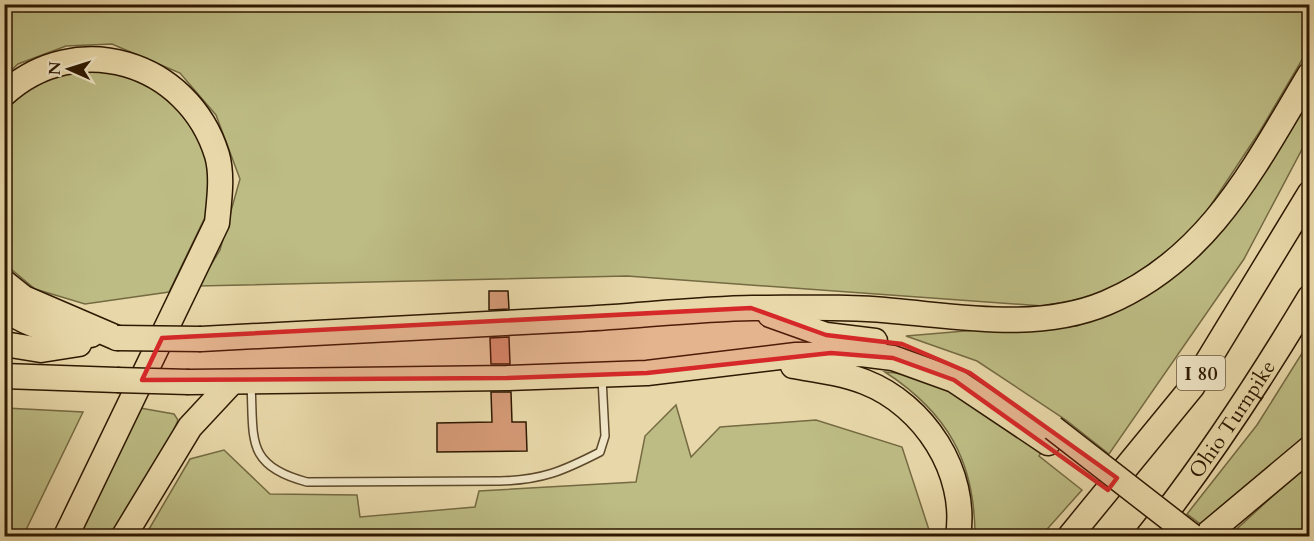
<svg xmlns="http://www.w3.org/2000/svg" width="1314" height="541" font-family="Cardo,serif">
<style>
.green{fill:#bdbc84;stroke:#756a42;stroke-width:1.5}
.building{fill:#d59a77;stroke:#2d1800;stroke-width:1.5}
.lines{fill:none;stroke-linecap:round;stroke-linejoin:round}
.service-casing{stroke:#5c482a;stroke-width:10}
.motorway-casing{stroke:#2d1800;stroke-width:27}
.service{stroke:#f0e6c7;stroke-width:7}
.motorway{stroke:#e8d8a9;stroke-width:24}
.motorway-bridge-casing{stroke:#2d1800;stroke-width:27;stroke-linecap:butt}
.motorway-bridge{stroke:#e8d8a9;stroke-width:24}
.marked{fill:#d62828;fill-opacity:0.2;stroke:#d62828;stroke-width:4.5;stroke-linejoin:round}
.labels{text-anchor:middle;dominant-baseline:central;stroke-width:4.5;stroke-linejoin:round;paint-order:stroke}
.shield{fill:#f0e6c7;stroke:#68563c;stroke-width:1.5}
.shield-label{font-size:20px;font-weight:bold;fill:#2d1800}
.street-label{font-size:21px;fill:#2d1800;stroke:#f0e6c7}
</style>
<rect width="100%" height="100%" fill="#e8d8a9"/>
<filter id="stains"><feTurbulence type="fractalNoise" baseFrequency=".00333" numOctaves="4"/><feColorMatrix values="0 0 0 0 .2 0 0 0 0 .09 0 0 0 0 .02 0 0 0 .5 -.17"/></filter>
<radialGradient id="worn" r=".72"><stop offset=".6" stop-color="#630" stop-opacity="0"/><stop offset="1" stop-color="#630" stop-opacity=".3"/></radialGradient>
<path class="green" d="M16 5H1309V48L1260 131 1203 217 1172 248 1107 294 1043 306 627 276 198 286 220 250 240 179 216 115 180 73 112 44 66 46 18 64 5 76V12Z
M120 69 172 94 209 158V209L169 292 85 304 35 289 5 264V106C30 69 79 71 120 69Z
M1309 93V136L1244 259 1109 454 1066 420 977 361 906 336 1023 326H1077L1158 287 1200 254 1246 200Z
M1309 342V433L1203 526 1187 514 1257 425Z
M885 372C945 376 995 418 1042 451L1039 456 1082 490 1041 536H975C975 462 948 413 885 372Z
M676 405 691 457 720 427 816 420 902 447 931 536H145L190 459 224 450 270 494 357 495 360 517 475 507 479 491 636 482 645 436Z
M5 408 83 412 23 536H5Z
M140 408 174 414 178 420 172 434 113 536H75Z
M1309 463V536H1229Z"/>
<path class="building" d="M489 291H508L509 309 489 310Z
M509 337 510 364H491L490 338Z
M491 392H511L512 422H526L527 451 437 452V423L492 422Z"/>
<g class="lines">
<g class="service-casing">
<path id="service" d="M251 385C254 439 245 466 307 482L500 481C542 480 563 471 600 452L605 436 602 378"/>
</g>
<g class="motorway-casing">
<g id="motorway">
<path d="M4 94C76 28 188 61 217 155 223 176 219 201 217 223L66 536"/>
<path d="M4 282 24 298 117 338"/>
<path d="M4 308C32 329 58 333 91 335"/>
<path d="M770 315 826 335 875 341"/>
<path d="M201 339C328 332 455 326 581 319 638 316 696 309 753 308 799 308 848 306 894 311 963 317 1039 331 1106 303 1210 259 1255 165 1310 74"/>
<path d="M4 344 41 350 79 344"/>
<path d="M793 366C817 370 842 373 865 382 924 405 968 472 958 536"/>
<path d="M4 376 117 380"/>
<path d="M189 382 507 378 647 373 796 355 861 354 893 358 954 380 1048 443"/>
<path d="M124 536 190 427 231 383"/>
<path d="M1070 536 1192 387 1310 193"/>
<path id="s1" d="M1148 536C1209 459 1259 382 1310 297"/>
<path d="M1205 536 1310 448"/>
</g>
</g>
<use href="#service" class="service"/>
<use href="#motorway" class="motorway"/>
<g class="motorway-bridge-casing">
<path id="motorway-bridge" d="M117 338 201 339
M117 380 189 382
M1053 428 1192 536"/>
</g>
<use href="#motorway-bridge" class="motorway-bridge"/>
</g>
<path class="marked" d="M751 308 826 335 902 344 970 373 1117 478 1108 490 954 380 893 358 831 353 647 373 507 378 142 380 162 338Z"/>
<g class="labels">
<rect class="shield" x="1177" y="356" width="48" height="34" rx="4.5"/>
<g class="shield-label">
<text x="1201" y="373">I 80</text>
</g>
<g class="street-label">
<text stroke="none"><textPath href="#s1" startOffset="144">Ohio Turnpike</textPath></text>
</g>
</g>
<rect width="1314" height="541" fill="none" stroke="#e8d8a9" stroke-width="24"/>
<rect x="6" y="6" width="1302" height="529" fill="none" stroke="#2d1800" stroke-width="3"/>
<rect x="12" y="12" width="1290" height="517" fill="none" stroke="#2d1800" stroke-width="1.5"/>
<g transform="translate(69 69) rotate(273)" stroke="#f0e6c7" stroke-width="4.5" paint-order="stroke">
<path d="M0-4.5L10 22L0 15L-10 22Z" fill="#2d1800"/>
<text y="-9" font-size="16" font-weight="bold" text-anchor="middle" fill="#2d1800">N</text>
</g>
<rect width="100%" height="100%" filter="url(#stains)"/>
<rect width="100%" height="100%" fill="url(#worn)"/>
</svg>
